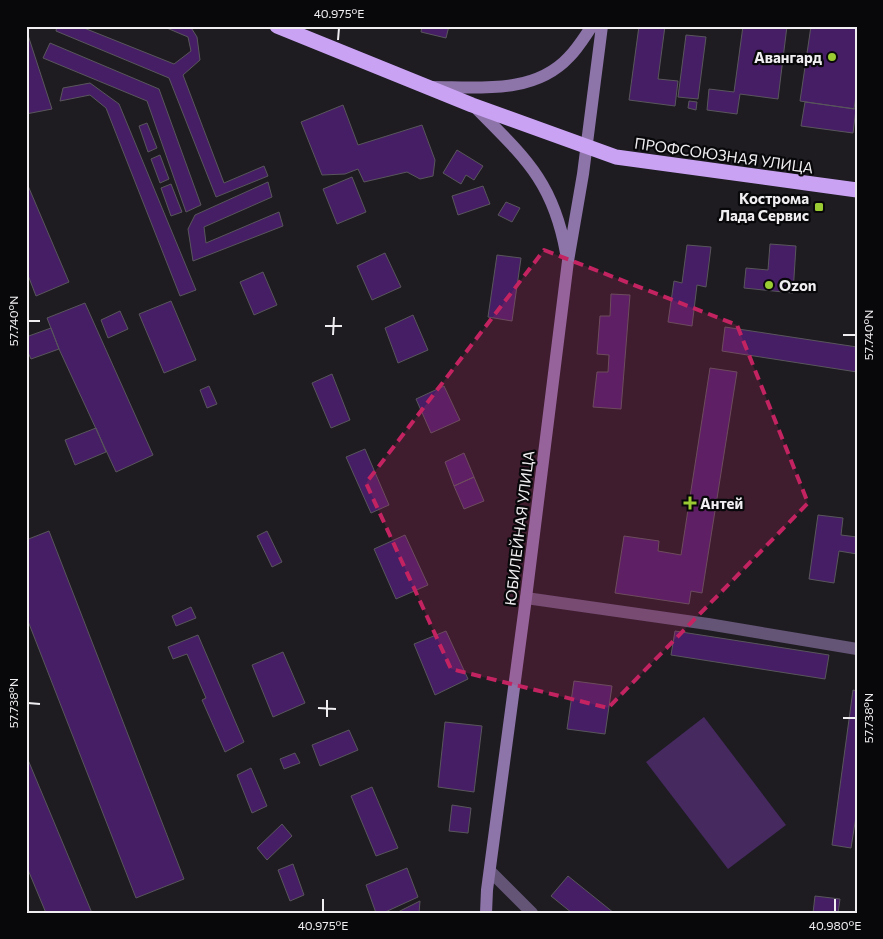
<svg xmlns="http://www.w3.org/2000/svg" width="883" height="939" font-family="Commissioner,sans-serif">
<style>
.green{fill:#45295f}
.building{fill:#451e65;stroke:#59565c}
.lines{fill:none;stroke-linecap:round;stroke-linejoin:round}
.street{stroke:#645576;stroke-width:12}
.secondary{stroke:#8d74a9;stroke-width:12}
.highway{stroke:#caa2f4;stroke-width:15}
.marked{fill:#c42362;fill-opacity:0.2;stroke:#c42362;stroke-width:4;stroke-dasharray:10 6;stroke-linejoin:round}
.ticks{fill:none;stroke:#f0eef1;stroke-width:2}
.poi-dot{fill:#9bcb32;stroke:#080709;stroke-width:2}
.labels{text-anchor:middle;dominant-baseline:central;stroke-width:4.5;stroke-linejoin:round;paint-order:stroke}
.poi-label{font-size:15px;font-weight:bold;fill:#f0eef1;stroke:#080709;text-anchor:end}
.street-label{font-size:15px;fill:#f0eef1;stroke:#080709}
.neatline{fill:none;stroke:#f0eef1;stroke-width:2}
.ticks-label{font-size:12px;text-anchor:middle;fill:#f0eef1}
</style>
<rect width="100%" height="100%" fill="#1e1c21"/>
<path class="green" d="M704 717 786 825 728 869 646 762Z"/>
<path class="building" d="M57 26H79L174 64 191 51 188 37 162 26H190L197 37 200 60 183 75 224 183 264 166 268 176 216 197 169 78 56 31Z
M422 26H449L446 38 421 32Z
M639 26H665L658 79 678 81 675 106 629 100Z
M743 26H787L778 99 740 94 737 114 707 110 709 89 734 92Z
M811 26H857V89L854 109 800 101Z
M26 29 52 109 26 114Z
M686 35 706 37 698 99 678 97Z
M50 43 159 89 201 205 186 212 147 101 43 58Z
M90 83 119 104 196 290 180 296 106 108 90 95 60 101 63 88Z
M689 101 697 102 696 110 688 108Z
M805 102 856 109 853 133 801 126Z
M343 105 358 145 422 125 435 160 433 176 420 179 407 172 364 182 358 169 345 174 322 175 301 122Z
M147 123 157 148 148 152 139 126Z
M457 150 483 166 474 180 466 175 461 184 443 173Z
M160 155 169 179 160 183 151 159Z
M352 177 366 212 337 224 323 189Z
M26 181 69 282 36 296 26 270Z
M268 182 272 197 204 227 206 243 279 212 283 226 193 261 188 229 195 215Z
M171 184 182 212 171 216 161 188Z
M483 186 490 204 458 215 452 196Z
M506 202 520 208 512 222 498 215Z
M770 244 796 246 793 293 744 288 746 268 768 270Z
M687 245 711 247 706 287 697 285 692 326 668 322 674 281 682 283Z
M385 253 401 287 372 300 357 266Z
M497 255 521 258 512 321 488 317Z
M263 272 277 305 254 315 240 282Z
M611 294 630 295 621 409 593 407 597 372H608L609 355 597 354 600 316H610Z
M171 301 196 360 164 373 139 314Z
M85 303 153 455 116 472 59 349 47 318Z
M120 311 128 329 108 338 101 320Z
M413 315 428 350 398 363 385 328Z
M725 327 857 347V372L722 351Z
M51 328 59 349 31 359 26 348V337Z
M710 368 737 372 702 593 691 591 689 604 615 593 624 536 659 541 658 551 681 555Z
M332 374 350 420 331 428 312 383Z
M209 386 217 404 207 408 200 390Z
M444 386 460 420 431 433 416 399Z
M96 428 106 452 75 465 65 440Z
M365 449 389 505 371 513 346 457Z
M464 453 474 477 454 486 445 462Z
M474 477 484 501 464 509 454 486Z
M818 515 843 518 841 535 857 537V554L839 551 834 583 809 579Z
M49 531 184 879 136 898 26 616V540Z
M267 531 282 562 272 567 257 536Z
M405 535 428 585 396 599 374 549Z
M191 607 196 618 176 626 172 616Z
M446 631 468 679 435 695 414 644Z
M675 631 829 655 825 679 671 655Z
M198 635 244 742 225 752 202 700 206 698 187 654 173 659 168 647Z
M283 652 305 703 273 717 252 665Z
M574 681 612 686 605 734 567 729Z
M853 690 857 691V810L851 848 832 845Z
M445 722 482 726 474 792 438 787Z
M349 730 358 750 320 766 312 745Z
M295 753 300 763 284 769 280 759Z
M26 755 92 913H46L26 865Z
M251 768 267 806 252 813 237 775Z
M372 787 398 848 376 856 351 796Z
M452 805 471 808 468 833 449 831Z
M282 824 292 836 267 860 257 848Z
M293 864 304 895 290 901 278 870Z
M407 868 418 897 383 913H376L366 885Z
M568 876 614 913H572L551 896Z
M815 896 840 899 838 913H813Z
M420 901 419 913H396Z"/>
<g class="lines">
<path class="street" d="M526 598 708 624 857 649
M490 871 532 913"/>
<path class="secondary" d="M431 87C478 87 534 95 569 57 578 48 585 36 592 26
M474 106C523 156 553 180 566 253
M486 913 487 890 526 598 568 261 583 174 602 26"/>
<path class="highway" d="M277 26 472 105 616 157 857 190"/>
</g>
<path class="marked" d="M544 250 737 325 808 503 608 708 451 669 366 483Z"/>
<path class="ticks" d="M338 40 339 28M28 321H40M325 326H342M333 335 334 317M843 335H856M28 703 40 704M318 708 336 709M327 717V700M843 718H856M323 912V899M835 912V899"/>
<g class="poi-dot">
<circle cx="832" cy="57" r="5"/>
<rect x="814" y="202" width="10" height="10" rx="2.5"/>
<circle cx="769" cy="285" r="5"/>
<path d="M687.5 495.5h5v5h5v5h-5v5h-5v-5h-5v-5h5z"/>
</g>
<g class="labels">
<g class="poi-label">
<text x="822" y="57">Авангард</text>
<text x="809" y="198">Кострома<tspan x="809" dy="17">Лада Сервис</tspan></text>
<text x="779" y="285" text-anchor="start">Ozon</text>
<text x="700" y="503" text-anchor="start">Антей</text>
</g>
<g class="street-label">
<text transform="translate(724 155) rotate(8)">ПРОФСОЮЗНАЯ УЛИЦА</text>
<text transform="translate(519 528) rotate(-83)">ЮБИЛЕЙНАЯ УЛИЦА</text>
</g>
</g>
<rect width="883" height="939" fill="none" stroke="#080709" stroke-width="55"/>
<rect x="28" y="28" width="828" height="884" class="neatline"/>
<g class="ticks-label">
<text x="339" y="18">40.975°E</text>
<text transform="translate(14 321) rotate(-90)" y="4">57.740°N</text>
<text transform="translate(869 335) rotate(-90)" y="4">57.740°N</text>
<text transform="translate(14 703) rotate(-90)" y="4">57.738°N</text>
<text transform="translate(869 718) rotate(-90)" y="4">57.738°N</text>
<text x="323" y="930">40.975°E</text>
<text x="835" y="930">40.980°E</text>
</g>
</svg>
